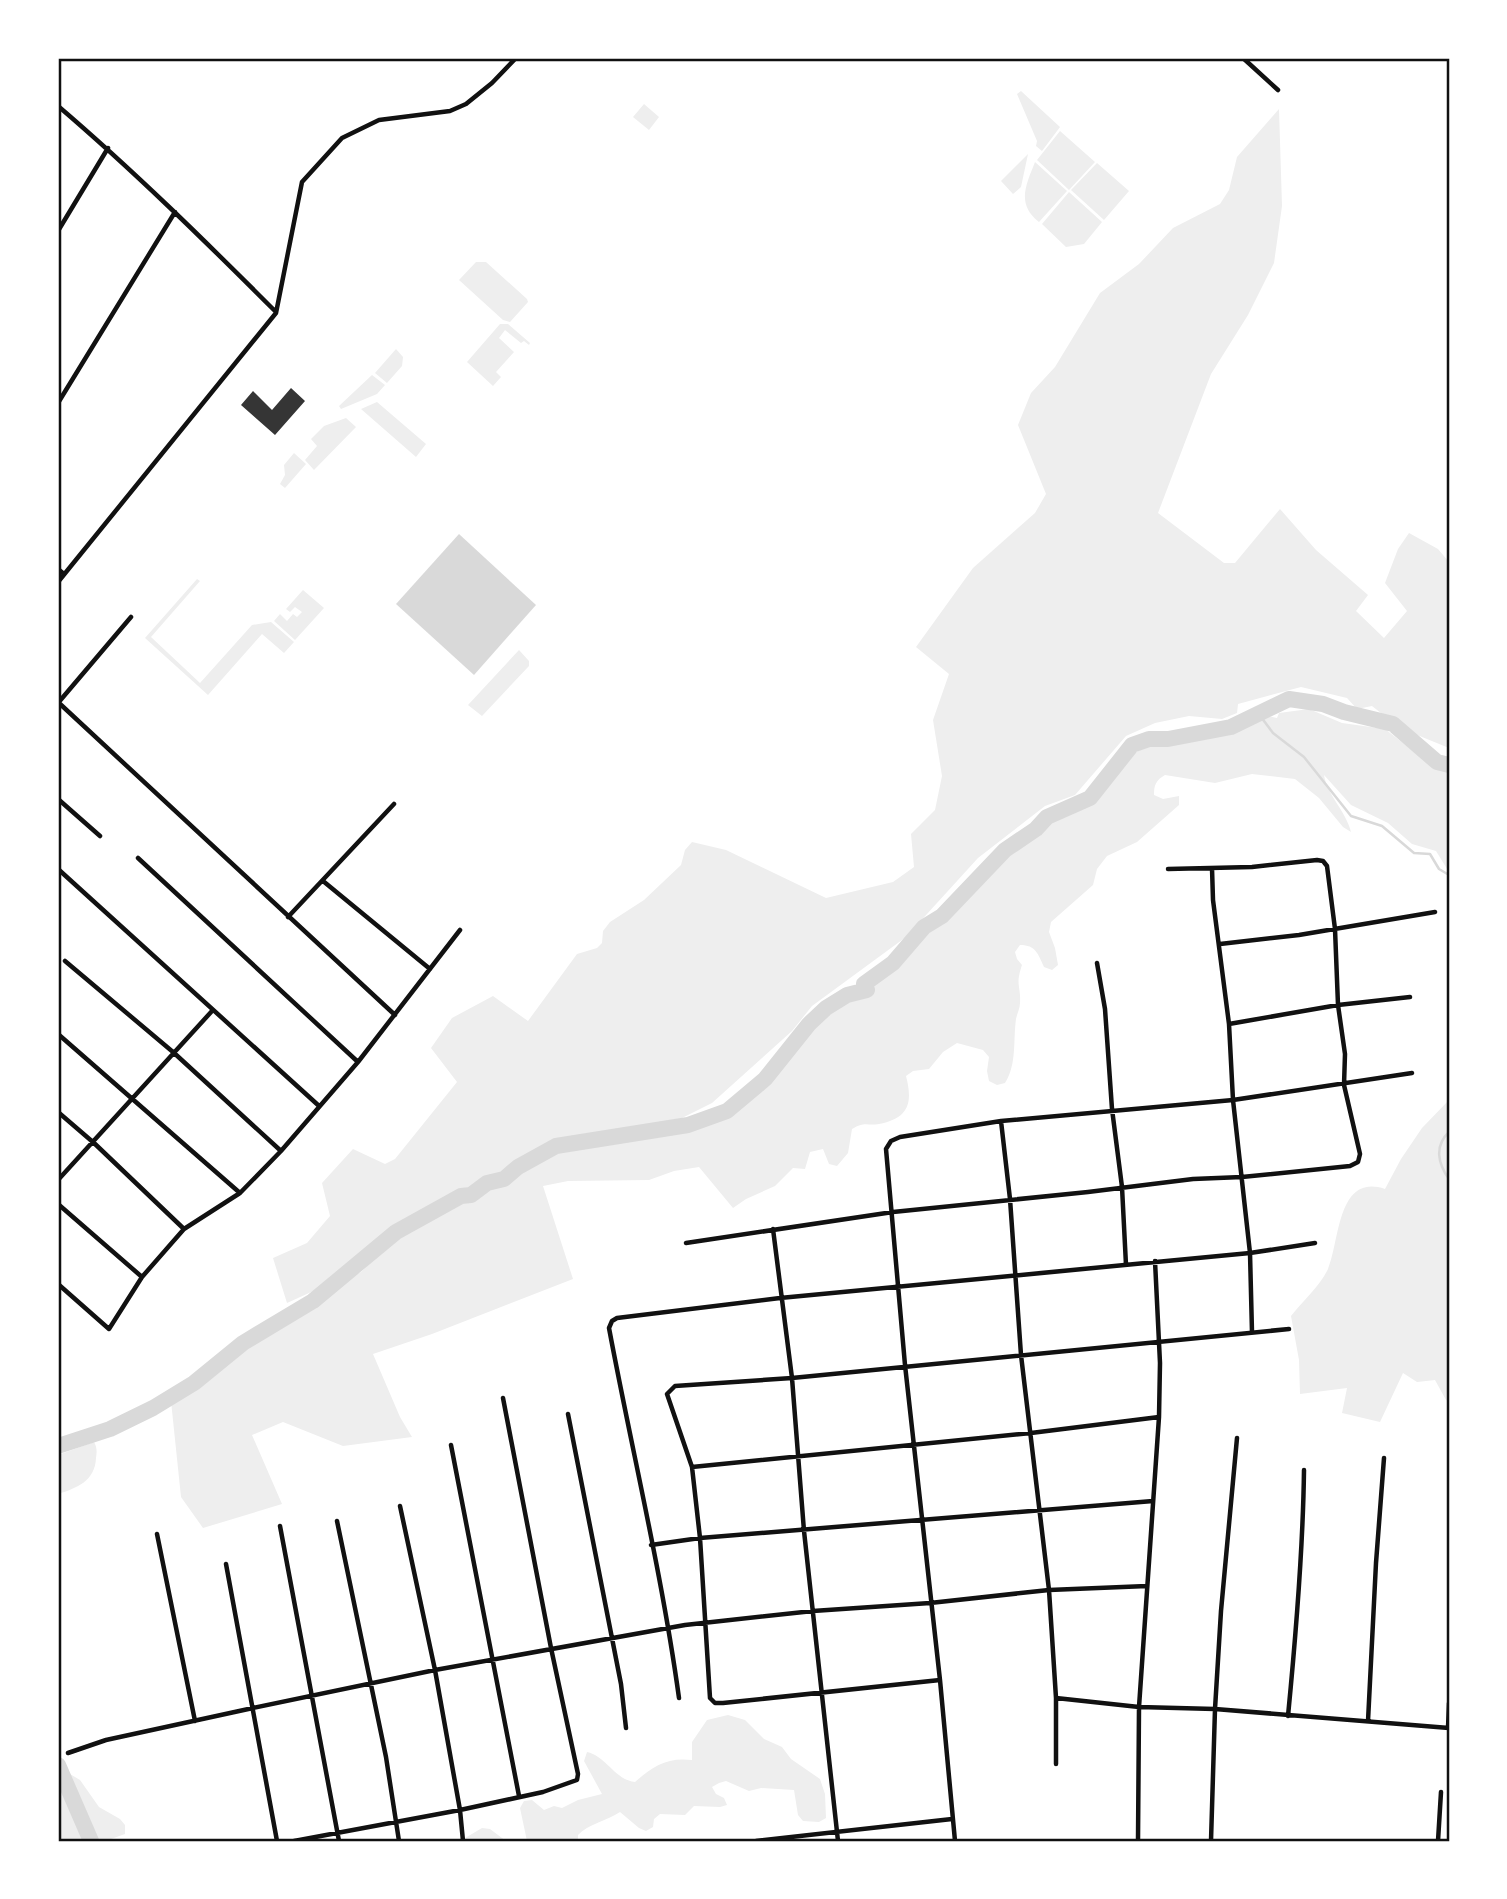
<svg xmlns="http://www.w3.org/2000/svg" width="1507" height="1899" font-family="'Space Grotesk',sans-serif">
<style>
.green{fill:#eee}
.water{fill:#d9d9d9}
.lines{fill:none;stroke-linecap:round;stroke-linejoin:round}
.stream{stroke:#d9d9d9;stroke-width:2.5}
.river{stroke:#d9d9d9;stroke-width:16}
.building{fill:#353535}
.minor{stroke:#111;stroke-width:4.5}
.neatline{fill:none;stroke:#111;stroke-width:2.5}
</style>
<rect width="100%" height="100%" fill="#fff"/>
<path class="green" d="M1021 91 1060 127 1042 151 1036 146 1037 141 1017 94Z
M644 104 659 117 649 130 633 117Z
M1279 109 1282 206 1274 263 1248 315 1211 374 1158 513 1224 563H1235L1280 509 1316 550 1368 595 1356 611 1384 638 1407 611 1385 583 1398 549 1409 533 1438 549 1449 562V748L1400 728 1372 706 1357 709 1347 698 1301 687 1238 704 1237 713 1222 719 1189 716 1155 723 1126 736 1075 795 1045 806 978 858 906 937 812 1006 792 1031 712 1103 682 1118 562 1141 409 1219 320 1288 287 1303 273 1258 307 1243 330 1216 322 1183 353 1149 385 1164 395 1159 457 1082 431 1048 452 1018 493 996 528 1021 577 954 597 948 602 943 603 931 610 922 644 900 681 865 685 850 692 842 726 850 826 898 893 882 914 867 911 834 935 810 942 776 933 720 949 674 916 647 973 568 1035 513 1046 494 1018 425 1031 393 1055 367 1100 293 1139 264 1173 228 1220 204 1229 190 1237 157Z
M1060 131 1095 162 1069 190 1037 160Z
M1028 154 1021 187 1013 194 1001 181Z
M1035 162 1067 191 1039 222C1016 204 1026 185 1035 162Z
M1097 163 1129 191 1104 220 1071 190Z
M1069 192 1102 222 1084 244 1066 247 1042 224Z
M476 262H486L527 299 528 302 510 322 503 320 459 280Z
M500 324H508L530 343 529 345 524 341 521 343 505 330 499 338 514 352 496 372 501 377 493 386 467 362Z
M396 349 403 357 402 366 387 383 375 373Z
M372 375 385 385 377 394 341 409 339 406Z
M377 402 426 444 416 457 361 409Z
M346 418 356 427 314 470 305 460 317 446 311 439 324 426Z
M294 453 306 464 285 488 280 484 285 475 284 465Z
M197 579 200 581 151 637 200 683 252 625 271 622 294 642 284 653 262 634 208 695 145 638Z
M303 590 324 608 295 640 274 621 280 614 287 621 293 614 297 617 302 612 295 607 290 612 286 609Z
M519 650 529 661V666L482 716 468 705Z
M1309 709 1342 723 1385 729 1426 761 1449 772V872L1436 851 1412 844 1388 823 1351 805 1324 775C1327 795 1346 811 1351 832L1343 827 1319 798 1295 779 1252 774 1215 783 1165 775C1156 780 1154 785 1154 795L1163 799 1179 796V805L1137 842 1107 856 1097 869 1093 885 1051 922 1049 932 1055 948 1058 965 1052 970 1044 967C1038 954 1036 945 1020 945L1015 952 1017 959 1022 965C1015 986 1021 985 1020 1003 1020 1008 1017 1014 1016 1019 1013 1041 1017 1064 1005 1083L997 1085 989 1081 987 1071 989 1057 983 1050 957 1043 943 1052 929 1069 913 1071 906 1076C913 1103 909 1118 879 1124 867 1126 865 1121 852 1129L848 1153 837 1166 829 1164 823 1149 810 1152 805 1169 793 1168 775 1186 746 1199 733 1208 699 1167 674 1171 649 1180 568 1181 543 1186 573 1279 432 1334 373 1354 400 1417 412 1437 343 1446 283 1422 252 1435 282 1504 203 1528 181 1497 171 1401 203 1379 208 1372 292 1317 314 1307 337 1285 361 1272 395 1238 418 1223 451 1205 506 1181 530 1164 567 1148 616 1140 665 1136 710 1124 739 1108 773 1079 811 1028 845 1004 868 994 874 981 894 966 929 929 945 918 970 892 977 888 997 864 1049 824 1090 803 1128 758 1141 749 1156 743 1225 732 1268 716 1277 718 1279 713Z
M1449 1100V1401L1446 1400 1435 1380 1417 1382 1403 1373 1380 1422 1342 1413 1347 1388 1300 1394 1299 1360 1291 1316C1302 1302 1320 1286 1328 1269 1340 1241 1337 1173 1385 1189L1401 1159 1422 1128Z
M94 1442C97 1447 97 1452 96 1458 95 1481 77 1488 58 1494V1455Z
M728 1715 745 1720 764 1739 782 1747 791 1759 820 1779 825 1794 826 1818 819 1822 803 1821 798 1815 794 1790 761 1788 749 1791 726 1781 719 1783 712 1787 716 1794 724 1798 727 1805 720 1807 694 1806 685 1815 660 1814 654 1819 653 1827 646 1831 639 1828 620 1812C607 1821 588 1824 578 1835V1841H527L520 1808 524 1801 532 1800 544 1810 554 1806 562 1808 578 1800 602 1794 584 1761 587 1752C606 1756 615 1780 635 1782 653 1766 667 1757 692 1760V1742L707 1720Z
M65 1771 80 1780 99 1807 120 1819 125 1825V1834L111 1839 109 1841H58V1773Z
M482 1828 490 1829 506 1841H460Z"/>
<path class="water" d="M459 534 536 605 474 675 396 604Z"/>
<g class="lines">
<path class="stream" d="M1258 713 1273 733 1304 757 1351 816 1382 826 1414 853 1430 854 1439 869 1449 875
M1449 1132C1434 1146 1438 1164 1449 1179"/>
<path class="river" d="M58 1446 110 1429 153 1408 194 1383 243 1343 313 1301 396 1232 461 1196 471 1195 487 1183 504 1179 518 1167 556 1146 688 1125 727 1111 765 1079 809 1024 826 1008 847 995 867 990 864 984 893 963 924 927 942 916 1005 850 1036 829 1047 817 1090 798 1132 745 1149 739H1168L1231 727 1289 699 1323 704 1344 712 1393 724 1437 762 1449 765
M58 1765 91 1841"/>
</g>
<path class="building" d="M291 388 305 401 275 435 241 405 253 391 272 410Z"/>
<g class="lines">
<path class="minor" d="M1243 58 1278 90
M58 106C134 171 205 241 276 312
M58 231 108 148
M58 403 175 212
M58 569 64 574
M58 582 276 313 302 182 342 138 379 120 450 111 466 104 492 83 516 58
M58 703 131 617
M59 703 395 1015
M58 799 100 836
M138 858 358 1062
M1212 868 1213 900 1229 1024 1233 1100 1250 1253 1252 1332
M58 869 318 1105
M323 881 430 969
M288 917 394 804
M1220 944 1299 935 1435 912
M65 961 173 1052 281 1151
M1097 963 1105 1009 1112 1109 1122 1187 1126 1265
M1229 1024 1338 1005 1410 997
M58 1034 240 1193
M58 1112 94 1143 184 1229 142 1277 109 1329 58 1284
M1001 1121 1010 1199 1021 1355 1049 1590 1056 1698V1764
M58 1180 212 1011
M58 1204 142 1277
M184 1229 240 1193 281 1151 358 1062 460 930
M773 1229 792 1378 804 1531 838 1841
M686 1243 893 1212 1088 1192 1193 1179 1242 1177 1350 1166 1358 1162 1360 1154 1344 1085 1345 1054 1338 1005 1335 929 1327 866 1323 861 1317 860 1252 867 1168 869
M568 1414 621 1684 626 1728
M451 1445 519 1796
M692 1467 1031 1433 1159 1417
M400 1506 435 1670 460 1810 463 1841
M337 1521 386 1757 399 1841
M280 1526 339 1841
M157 1534 195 1721
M651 1545 700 1538 1153 1501
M226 1564 277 1841
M940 1680 723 1703H715L710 1698 700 1538 692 1467 667 1394 675 1386 792 1378 1289 1329
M679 1698C662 1574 632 1451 609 1328L612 1321 617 1318 780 1298 1250 1253 1315 1243
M1056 1698 1139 1707 1215 1709 1221 1611 1237 1438
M1288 1716C1296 1634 1303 1552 1304 1470
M1368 1721 1376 1563 1384 1458
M1448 1728 1449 1703
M68 1753 106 1740 253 1708 435 1670 685 1625 813 1611 930 1603 1049 1590 1147 1586
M294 1841 460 1810 543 1792 577 1780 578 1774 551 1648 503 1398
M756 1841 952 1819
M955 1841 940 1680 905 1365 886 1149 891 1141 900 1137 1001 1121 1233 1100 1412 1073
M1138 1841 1139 1707 1159 1417 1160 1363 1155 1261
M1211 1841 1215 1709 1449 1728
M1438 1841 1441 1792"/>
</g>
<rect width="1507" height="1899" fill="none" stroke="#ffffff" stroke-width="119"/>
<rect x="60" y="60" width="1388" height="1780" class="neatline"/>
</svg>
